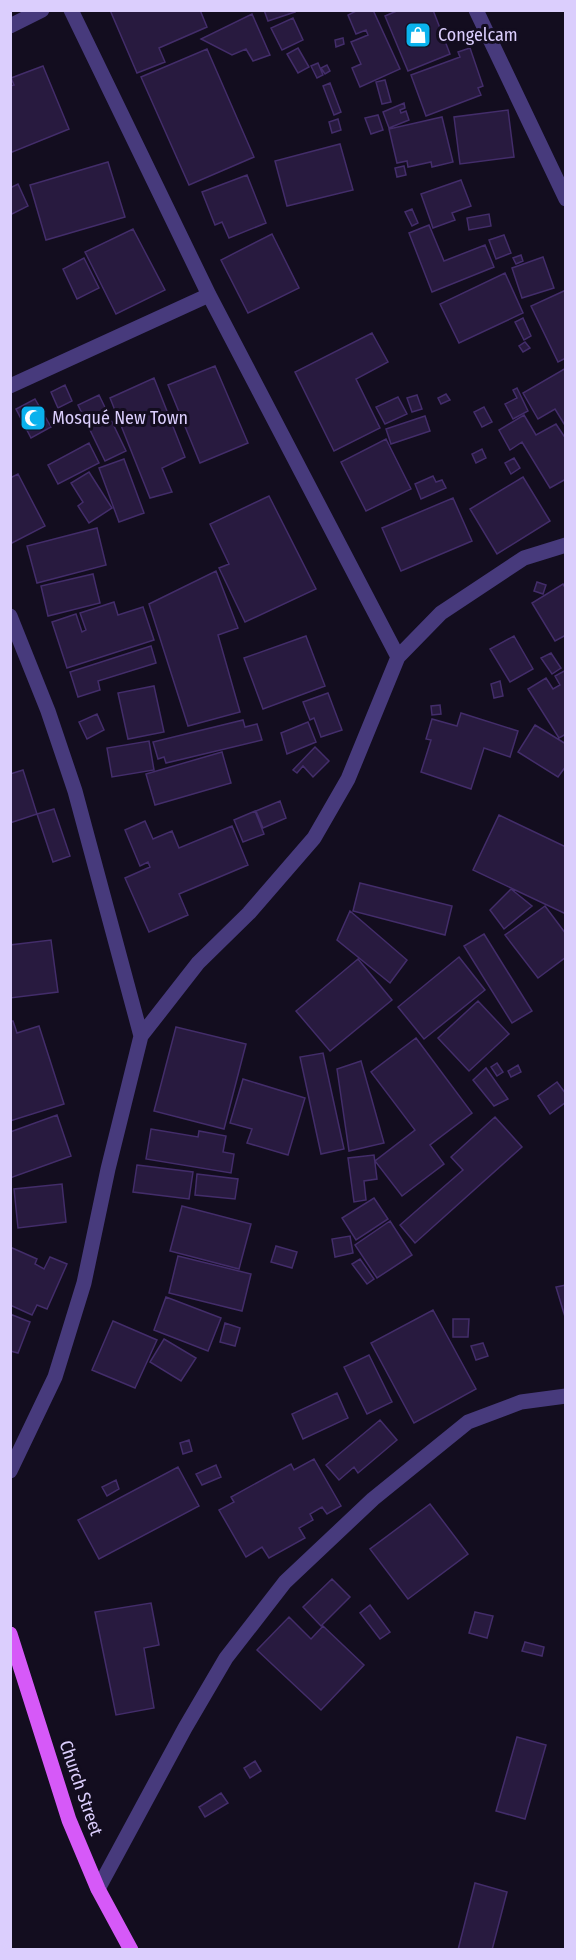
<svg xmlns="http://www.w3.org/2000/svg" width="576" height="1960" font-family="'Fira Sans Condensed',sans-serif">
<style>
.building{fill:#281a3f;stroke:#432d6a;stroke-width:1.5}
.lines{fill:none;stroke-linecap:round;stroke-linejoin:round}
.minor{stroke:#473a7c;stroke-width:15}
.major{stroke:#d659f8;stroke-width:15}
.labels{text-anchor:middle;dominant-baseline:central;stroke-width:6;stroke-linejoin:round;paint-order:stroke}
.poi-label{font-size:18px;fill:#dbcefd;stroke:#130d1f;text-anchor:start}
.street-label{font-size:18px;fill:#dbcefd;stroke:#130d1f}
</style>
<rect width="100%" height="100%" fill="#130d1f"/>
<path class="building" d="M110 10H200L207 27 159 48 165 62 137 73Z
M264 10H294L295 12 268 21Z
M358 10H373L400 69 360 87 352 68 361 64 351 42 368 35 366 30 356 34 348 15Z
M399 10H433L450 54 408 71 385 16Z
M252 14 270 55 253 61 246 49 232 55 201 39Z
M293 18 303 40 282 50 271 28Z
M343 38 344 44 336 47 335 40Z
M298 48 309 67 298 73 287 54Z
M470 48 483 86 478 88 481 95 426 116 411 75 460 57 458 52Z
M207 49 254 157 189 185 141 77Z
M318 63 323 75 317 78 311 66Z
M327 65 330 71 325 74 321 68Z
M43 66 69 129 10 153V86L14 85 11 78Z
M385 80 391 102 382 104 376 82Z
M330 83 341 112 334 115 323 86Z
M404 103 405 108 400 110 401 113 406 111 409 120 389 128 383 112Z
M508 110 514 157 460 164 454 117Z
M378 115 383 130 371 134 365 118Z
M442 117 453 162 432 167 431 162 408 167 407 161 397 163 389 129Z
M338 119 341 130 332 133 329 122Z
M340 144 353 190 287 206 275 161Z
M108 162 125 217 46 240 30 185Z
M404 166 406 175 397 177 395 168Z
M247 175 266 223 229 238 222 222 215 225 202 192Z
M461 180 471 206 452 213 455 220 433 228 421 194Z
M18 184 28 206 12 214 10 210V188Z
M412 209 418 223 412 226 405 212Z
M489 214 491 226 469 230 467 218Z
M429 225 444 261 485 245 494 267 432 292 409 233Z
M133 229 165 290 116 314 85 252Z
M272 234 299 288 248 313 221 260Z
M504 235 511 253 496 259 489 240Z
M521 255 523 261 516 264 513 258Z
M543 257 554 288 522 298 512 268Z
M84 258 99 288 77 299 63 269Z
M505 273 523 313 459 343 440 304Z
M566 290V358L558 362 531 306Z
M523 318 531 336 524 340 515 322Z
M372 333 388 362 356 379 380 428 334 451 295 372Z
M525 342 530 348 523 352 519 346Z
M215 366 248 443 200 463 168 385Z
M566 368V427L555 409 538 419 523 393Z
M154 378 185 457 162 468 172 492 150 498 110 398Z
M65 385 72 401 58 408 51 392Z
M517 388 528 411 513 419 505 404 517 398 513 390Z
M446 394 450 400 441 404 438 398Z
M99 395 126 451 105 461 78 405Z
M417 395 422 409 412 412 407 398Z
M398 397 407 414 385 424 376 407Z
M35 399 51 427 31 438 16 409Z
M484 407 492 422 482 427 474 412Z
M524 415 536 435 556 424 566 439V479L550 488 522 442 510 450 499 430Z
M425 416 430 431 391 444 386 429Z
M386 439 411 489 366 511 341 462Z
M89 443 99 463 58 484 48 465Z
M482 449 486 458 476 463 472 454Z
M514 458 520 468 511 474 505 463Z
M124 459 144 513 119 522 99 468Z
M89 472 112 508 89 523 78 506 83 502 71 483Z
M18 474 45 526 10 544V478Z
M433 476 436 482 442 480 446 488 421 499 415 484Z
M523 477 550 521 497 554 470 509Z
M269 496 316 589 245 622 219 568 229 564 210 524Z
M453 498 472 541 401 571 382 528Z
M97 528 106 565 37 583 27 546Z
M216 571 238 628 218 635 240 712 188 726 149 604Z
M93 574 100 603 48 616 41 586Z
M537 582 546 585 543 594 534 591Z
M563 584 566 589V635L555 641 532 603Z
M114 602 118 615 143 607 154 640 67 668 52 622 76 614 82 632 86 630 80 613Z
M306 636 325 686 263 709 244 658Z
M514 636 533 669 510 682 490 649Z
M151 646 156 663 98 681 100 690 78 697 70 672Z
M551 653 561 668 552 674 541 658Z
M566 670V734L559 738 528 689 546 678 553 689 560 685 555 676Z
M500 681 503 696 494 698 491 684Z
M154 686 164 732 128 739 118 693Z
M328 693 342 730 321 737 314 718 310 720 303 702Z
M440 705 441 714 432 715 431 706Z
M461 713 518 731 510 757 484 748 471 789 421 772 431 740 426 739 432 719 457 726Z
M97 714 104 730 87 739 79 722Z
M243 720 245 727 257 724 262 740 166 763 164 757 158 759 153 742Z
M308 722 316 742 287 754 281 733Z
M535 725 566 744V766L558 777 518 752Z
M149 741 154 770 112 777 107 748Z
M315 747 329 761 313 777 303 766 297 773 293 770Z
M222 752 231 783 155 805 146 774Z
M23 770 37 814 10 823V774Z
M280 801 286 818 263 828 256 811Z
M54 809 70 856 53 862 37 814Z
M255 811 264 834 243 842 234 820Z
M499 815 566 847V914L473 870Z
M145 821 153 839 172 831 179 848 232 826 248 865 179 894 188 915 149 932 125 878 150 867 148 862 140 866 125 830Z
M360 883 452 906 445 935 353 911Z
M511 889 532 906 504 929 490 910Z
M545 906 566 934V957L538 978 505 935Z
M350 911 407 960 390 983 337 940Z
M484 934 532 1011 512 1023 464 946Z
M51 940 58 992 10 998V945Z
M459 957 485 990 424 1039 398 1007Z
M358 959 392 1000 330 1051 296 1011Z
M478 1001 509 1034 469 1071 438 1038Z
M10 1021H13L17 1033 39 1026 64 1104 10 1121Z
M176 1027 246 1044 224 1129 154 1111Z
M416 1038 472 1113 430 1145 444 1164 402 1196 375 1161 415 1130 371 1072Z
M323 1053 344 1149 321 1154 300 1057Z
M361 1061 384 1143 349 1151 337 1069Z
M497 1063 503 1072 497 1076 491 1067Z
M518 1065 521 1072 511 1077 508 1071Z
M486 1068 508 1099 494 1106 473 1080Z
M243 1079 305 1098 288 1155 247 1143 252 1129 230 1123Z
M557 1082 566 1094V1102L550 1114 538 1096Z
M57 1115 71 1156 10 1178V1132Z
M495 1117 522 1147 415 1243 400 1225 463 1170 451 1157Z
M151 1129 198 1137 199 1131 226 1136 223 1152 234 1154 231 1173 146 1159Z
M374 1155 377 1179 364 1181 366 1200 354 1202 348 1158Z
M137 1165 193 1172 189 1199 133 1192Z
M197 1174 238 1179 235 1199 195 1195Z
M62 1184 66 1222 18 1228 14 1189Z
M374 1198 388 1219 356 1240 342 1218Z
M182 1206 251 1224 239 1269 170 1251Z
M390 1221 412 1255 377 1278 355 1245Z
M350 1236 353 1253 335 1257 332 1239Z
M276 1246 297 1252 292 1268 271 1262Z
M10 1247 37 1259 35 1264 44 1269 50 1257 67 1264 47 1309 37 1305 32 1315 10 1305Z
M178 1256 251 1274 242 1311 169 1293Z
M360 1259 374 1279 367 1284 352 1264Z
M566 1285V1320L556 1287Z
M166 1297 221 1318 208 1351 154 1330Z
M433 1310 476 1389 414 1423 371 1343Z
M10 1314 30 1322 18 1353 10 1351Z
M453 1319H469L468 1337H453Z
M113 1321 157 1340 135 1388 92 1370Z
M225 1323 240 1328 235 1346 220 1342Z
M164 1339 196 1358 181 1381 150 1362Z
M483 1343 488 1356 476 1360 471 1346Z
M369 1355 392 1402 367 1414 344 1367Z
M337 1393 348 1418 303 1439 292 1414Z
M380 1420 397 1440 358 1473 354 1467 339 1480 326 1465Z
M189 1440 192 1451 183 1454 180 1443Z
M314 1459 341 1506 327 1514 322 1507 310 1514 313 1520 299 1528 305 1538 269 1558 262 1547 246 1557 219 1510 234 1502 231 1497 291 1464 294 1470Z
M216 1465 221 1477 202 1485 196 1474Z
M178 1467 199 1506 99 1559 78 1520Z
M116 1480 119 1489 107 1496 102 1487Z
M430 1504 468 1554 408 1599 370 1549Z
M332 1579 350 1597 321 1626 303 1607Z
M151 1603 159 1645 144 1648 154 1708 116 1715 95 1612Z
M370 1605 390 1632 380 1639 360 1613Z
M475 1612 493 1616 487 1638 469 1633Z
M289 1617 311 1639 323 1626 364 1665 321 1710 257 1650Z
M525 1642 544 1647 542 1656 522 1651Z
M517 1737 546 1745 525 1819 496 1811Z
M255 1761 261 1771 250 1778 244 1768Z
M221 1793 228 1803 205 1817 199 1807Z
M475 1883 507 1892 492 1950H458Z"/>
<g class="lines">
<path class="minor" d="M476 10 566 199
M10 26 42 10
M10 386 209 295
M10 616 48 711 75 791 141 1036
M398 657 441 613 524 558 566 545
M10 1471 55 1377 84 1283 108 1169 141 1036 198 963 249 913 314 838 348 779 398 657 209 295 71 10
M98 1889 185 1728 226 1658 285 1582 373 1499 468 1422 521 1402 566 1396"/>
<path class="major" d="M10 1634 69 1820 98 1889 131 1950"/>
</g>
<defs>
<g id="shop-square" transform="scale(1.35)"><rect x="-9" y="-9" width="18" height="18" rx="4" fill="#0ab2ed" stroke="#130d1f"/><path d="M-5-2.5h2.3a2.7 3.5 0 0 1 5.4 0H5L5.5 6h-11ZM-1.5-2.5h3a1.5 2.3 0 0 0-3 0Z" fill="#fff"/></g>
<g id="mosque-square" transform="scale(1.35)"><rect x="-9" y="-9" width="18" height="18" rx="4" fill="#0ab2ed" stroke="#130d1f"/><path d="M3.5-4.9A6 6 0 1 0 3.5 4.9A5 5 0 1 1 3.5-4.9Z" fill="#fff"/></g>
</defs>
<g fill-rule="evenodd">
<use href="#shop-square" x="418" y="35"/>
<use href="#mosque-square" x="33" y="418"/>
</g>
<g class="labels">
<g class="poi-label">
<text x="438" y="35">Congelcam</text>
<text x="52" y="418">Mosqué New Town</text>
</g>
<g class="street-label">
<text transform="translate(81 1788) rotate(71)">Church Street</text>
</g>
</g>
<rect width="576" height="1960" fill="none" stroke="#dbcefd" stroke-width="24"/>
</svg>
